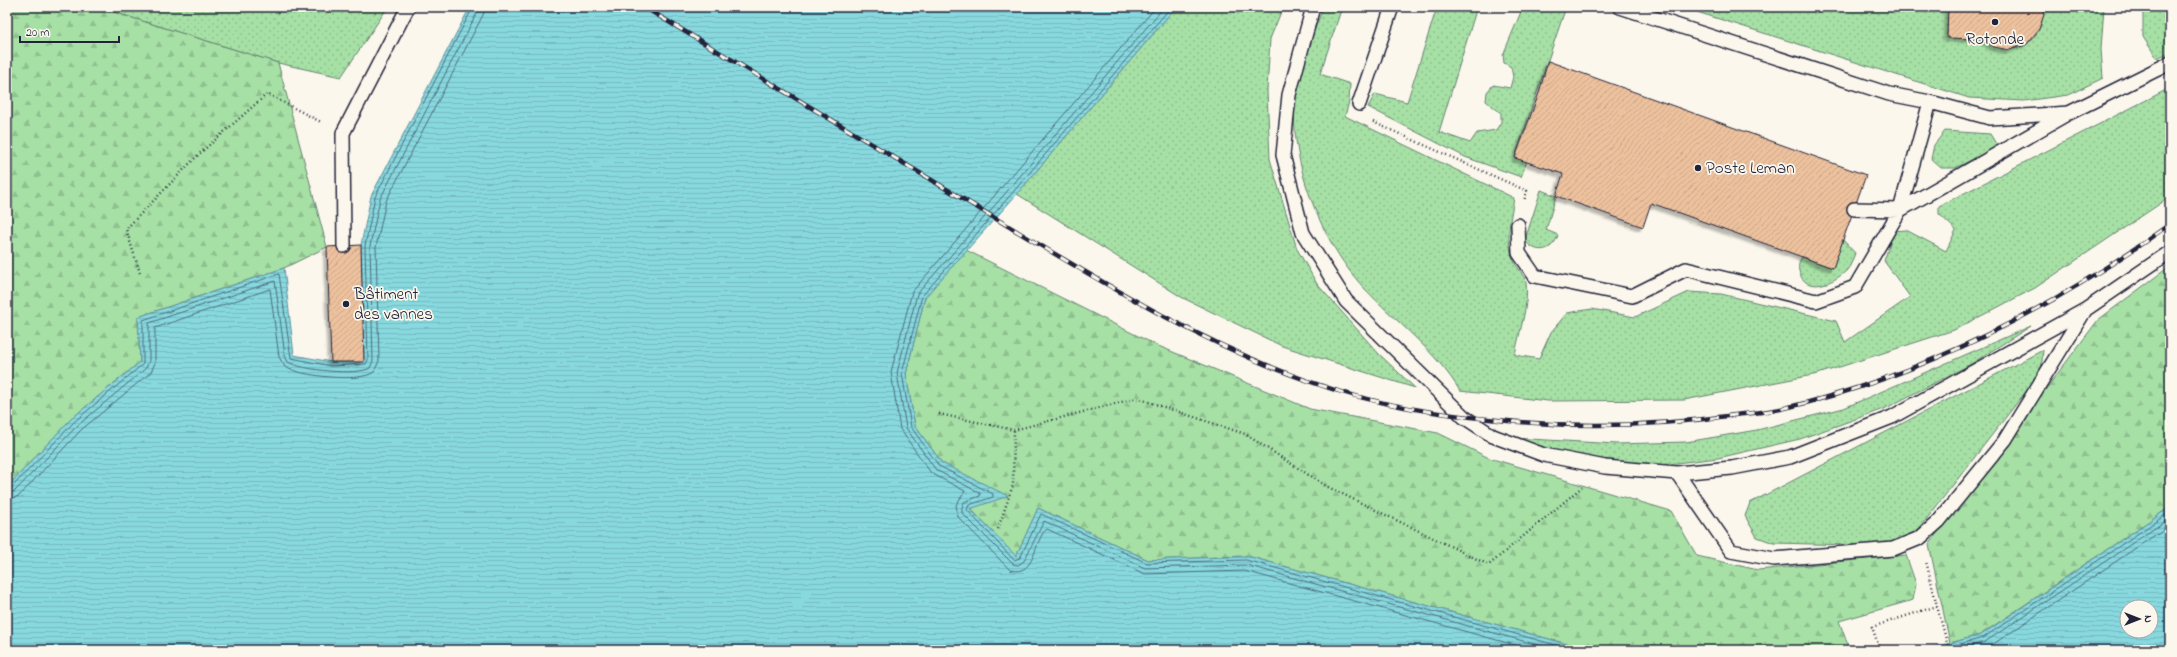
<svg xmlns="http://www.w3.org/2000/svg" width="2177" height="657" font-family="'Indie Flower',sans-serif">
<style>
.grass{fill:url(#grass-dots);stroke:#648170}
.forest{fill:url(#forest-firs);stroke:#648170}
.water{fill:url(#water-rules);stroke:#5f909d;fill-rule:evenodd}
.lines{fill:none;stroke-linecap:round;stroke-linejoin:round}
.shore{stroke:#4b6b7d;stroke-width:1}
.building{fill:url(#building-hatch);stroke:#22223b;filter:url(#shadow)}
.lane-casing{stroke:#22223b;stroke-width:16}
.path{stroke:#22223b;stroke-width:2.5;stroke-dasharray:1 3;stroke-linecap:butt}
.lane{stroke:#fbf7ec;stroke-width:13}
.rail-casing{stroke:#22223b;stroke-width:4.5}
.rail{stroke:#fbf7ec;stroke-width:3;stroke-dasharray:9;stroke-linecap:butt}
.poi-dot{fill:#22223b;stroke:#fbf7ec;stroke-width:1.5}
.labels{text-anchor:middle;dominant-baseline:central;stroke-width:3.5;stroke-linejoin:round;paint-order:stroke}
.poi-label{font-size:17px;fill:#22223b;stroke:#fbf7ec;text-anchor:start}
</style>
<defs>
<pattern id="grass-dots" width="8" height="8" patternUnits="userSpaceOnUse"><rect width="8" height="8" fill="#a6e0a5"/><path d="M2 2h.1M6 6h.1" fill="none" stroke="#8fc08f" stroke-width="1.8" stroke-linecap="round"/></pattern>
<pattern id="forest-firs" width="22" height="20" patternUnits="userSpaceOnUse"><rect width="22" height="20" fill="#a6e0a5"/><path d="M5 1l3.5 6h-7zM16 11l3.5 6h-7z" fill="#8fc08f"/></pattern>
<pattern id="water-rules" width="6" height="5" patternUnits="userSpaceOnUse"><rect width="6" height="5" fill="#88d9df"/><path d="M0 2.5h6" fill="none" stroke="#75bac0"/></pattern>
<pattern id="building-hatch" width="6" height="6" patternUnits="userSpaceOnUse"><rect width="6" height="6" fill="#edc19d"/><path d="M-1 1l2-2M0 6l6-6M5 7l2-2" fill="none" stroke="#cba688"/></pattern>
<filter id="shadow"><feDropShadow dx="-3.5" dy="3.5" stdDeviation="1" flood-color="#0004"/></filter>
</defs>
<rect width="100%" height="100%" fill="#fbf7ec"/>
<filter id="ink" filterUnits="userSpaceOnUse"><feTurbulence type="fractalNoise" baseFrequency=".025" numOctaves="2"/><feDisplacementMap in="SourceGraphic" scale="8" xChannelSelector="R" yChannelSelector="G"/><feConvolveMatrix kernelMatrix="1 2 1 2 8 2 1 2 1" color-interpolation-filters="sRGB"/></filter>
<g filter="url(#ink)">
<path class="grass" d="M97 7H388L341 77 278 63Z
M1176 7H1283L1270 39 1267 91 1270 159 1297 249 1317 284 1379 354 1415 388 1282 346 1183 298 1017 194Z
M1323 7H1342L1320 74 1350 84 1349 102 1345 116 1514 198C1510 222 1505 238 1514 261 1517 268 1525 275 1526 283 1529 307 1519 331 1515 355L1539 359 1551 332 1567 313 1592 309 1635 317 1689 292 1721 294 1836 321 1845 342 1910 297 1884 261 1894 231 1906 230 1946 251 1956 230 1939 214V206L2170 88V197L2035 288 1954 330 1818 374 1684 400 1548 401 1460 391C1436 351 1396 322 1364 288 1319 240 1284 150 1297 84 1302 59 1315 31 1323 7Z
M1437 7H1477L1439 132 1470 143 1477 133 1496 130 1501 122V113L1486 101 1487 92 1493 85 1510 88 1513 77 1511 67 1504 63 1503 55 1523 7H1566L1515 157 1527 161 1521 177 1465 157 1368 107 1375 94 1407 102Z
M1699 7H1948L1947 38 1977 39 1979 36C1988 42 1996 48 2007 49 2029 51 2047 27 2042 7H2104L2101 49 2103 78 2068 95 2024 101 1969 98 1697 12Z
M2143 7H2170V52L2157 58 2143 37Z
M1945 131 1990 134 1998 147 1955 168H1941L1931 159 1934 145Z
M1541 190 1556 196 1546 230 1558 235C1553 252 1535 255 1525 240Z
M1843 240 1855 253C1853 258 1851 266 1847 270 1836 282 1805 296 1799 271 1798 266 1799 261 1802 257L1833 268Z
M2031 326 1971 364 1886 408 1800 439 1718 458 1660 465H1611L1576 458 1512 438 1617 444 1686 442 1757 430 1844 408Z
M2043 350 2041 372 1918 530 1890 546 1774 543 1757 537 1745 516 1750 503Z"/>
<path class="forest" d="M7 7H97L278 63 327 247 284 268 138 317 140 362 71 419 7 487Z
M966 250 1156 345 1310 409 1438 433 1489 458 1671 511 1697 556 1758 570 1906 555 1916 584 1913 600 1839 621 1850 650H1589L1247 556 1148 560 1038 508 1016 557 970 508 1007 496 942 463 915 426 906 374 925 297Z
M2170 266V507L1980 635 1950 643 1929 544 2098 320Z"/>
<path class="water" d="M470 7H1176L1017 194 925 297 906 374 915 426 942 463 1008 496 970 509 1016 556 1038 508 1148 560 1247 556 1589 650H7V487L71 419 140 362 138 317 284 268 294 355 331 362 364 361 361 245 371 196Z
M2170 507V650H1923L1981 635ZM2127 607H2151V631H2127Z"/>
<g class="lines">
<path class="shore" d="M1156 7 912 292 891 372 900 429 931 473 965 491 956 505 958 517 1010 570C1037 577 1033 539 1047 529L1145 574 1245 571 1533 650
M1164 7 1010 188 917 294 897 373 906 428 936 470 980 493V496L964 502 962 507V513L1013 564 1018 565 1024 561 1044 521 1145 568 1246 565 1556 650
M1171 7 1014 191 922 296 902 373 911 427 939 466 993 494V497L969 505 967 510 1014 560 1020 558 1041 514 1147 563 1246 560 1574 650
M7 489 11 488 74 422 143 364V320L279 274 291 358 331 366 366 364 368 360 365 246 375 197 473 7
M7 494 15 491 77 426 146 368 149 361V323L275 281 285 356 288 362C301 370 357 376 370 368L373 361 370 246 380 199 477 13 479 7
M7 500 19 496 81 430 151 372 155 363V328L270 289 279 357 285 367C300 376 360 383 374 372L379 361 376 247 386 201 483 15 485 7
M1938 650 1983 638 2170 512
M1957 650 1985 642 2170 518
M1981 650 1989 647 2170 525"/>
</g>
<path class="building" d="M1948 7H2042L2044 15 2039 29 2027 44 2009 50 1994 47 1979 36 1977 39 1947 38Z
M1548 61 1866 175 1833 268 1651 203 1643 227 1556 196 1563 174 1515 158 1539 93Z
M361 245 364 362H331L327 247Z"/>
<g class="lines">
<g class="lane-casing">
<path id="lane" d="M1313 7 1289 95 1283 155 1303 233 1346 301 1464 417 1493 436 1544 455 1605 467 1677 473 1732 468 1790 457 1892 417 2085 310 2170 252
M1620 7 1889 94 1930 102 1990 118 2069 113 2170 63
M1359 104 1392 7
M1854 209 1900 210 2065 115
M1518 225 1519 253 1535 276 1632 296 1686 269 1816 301 1855 287 1900 210 1930 102
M344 246 343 133 408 7
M1677 473 1731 551 1774 559 1893 549 1920 538 1939 521 2005 440 2084 312"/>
</g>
<path class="path" d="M1373 122 1527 191 1524 201
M140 273 126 229 198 155 267 94 321 122
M939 414 1014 430 1137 398 1245 434 1326 486 1489 565 1582 487
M998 529 1013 485 1014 430
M1937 606 1949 650
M1880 650 1872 627 1937 606 1926 561"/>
<use href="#lane" class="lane"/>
<g class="rail-casing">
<path id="rail" d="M644 7C757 75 870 143 983 211 1089 274 1194 341 1311 382 1375 405 1441 415 1508 421 1584 428 1660 426 1735 415 1751 413 1769 412 1785 408 1923 376 2055 307 2170 224"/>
</g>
<use href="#rail" class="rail"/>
</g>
</g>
<g class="poi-dot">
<circle cx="1995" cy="22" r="4"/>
<circle cx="1698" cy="168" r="4"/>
<circle cx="346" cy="304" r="4"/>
</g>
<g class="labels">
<g class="poi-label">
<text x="1995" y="39" text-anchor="middle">Rotonde</text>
<text x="1706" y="168">Poste Leman</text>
<text x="354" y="294">Bâtiment<tspan x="354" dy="20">des vannes</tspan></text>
</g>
</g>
<rect width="2177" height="657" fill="none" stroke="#fbf7ec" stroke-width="24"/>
<rect x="12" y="12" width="2153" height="633" fill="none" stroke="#22223b" stroke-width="1.5" filter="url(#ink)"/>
<g transform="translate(2139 619) rotate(90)"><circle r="19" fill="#fbf7ec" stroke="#a4a2a5"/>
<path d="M0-3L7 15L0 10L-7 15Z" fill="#22223b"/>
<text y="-6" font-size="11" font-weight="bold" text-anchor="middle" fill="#22223b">N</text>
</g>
<path d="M20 36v6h99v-6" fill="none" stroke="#22223b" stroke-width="2"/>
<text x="26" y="36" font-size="12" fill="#22223b" stroke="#fbf7ec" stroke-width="3" paint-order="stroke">20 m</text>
</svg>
